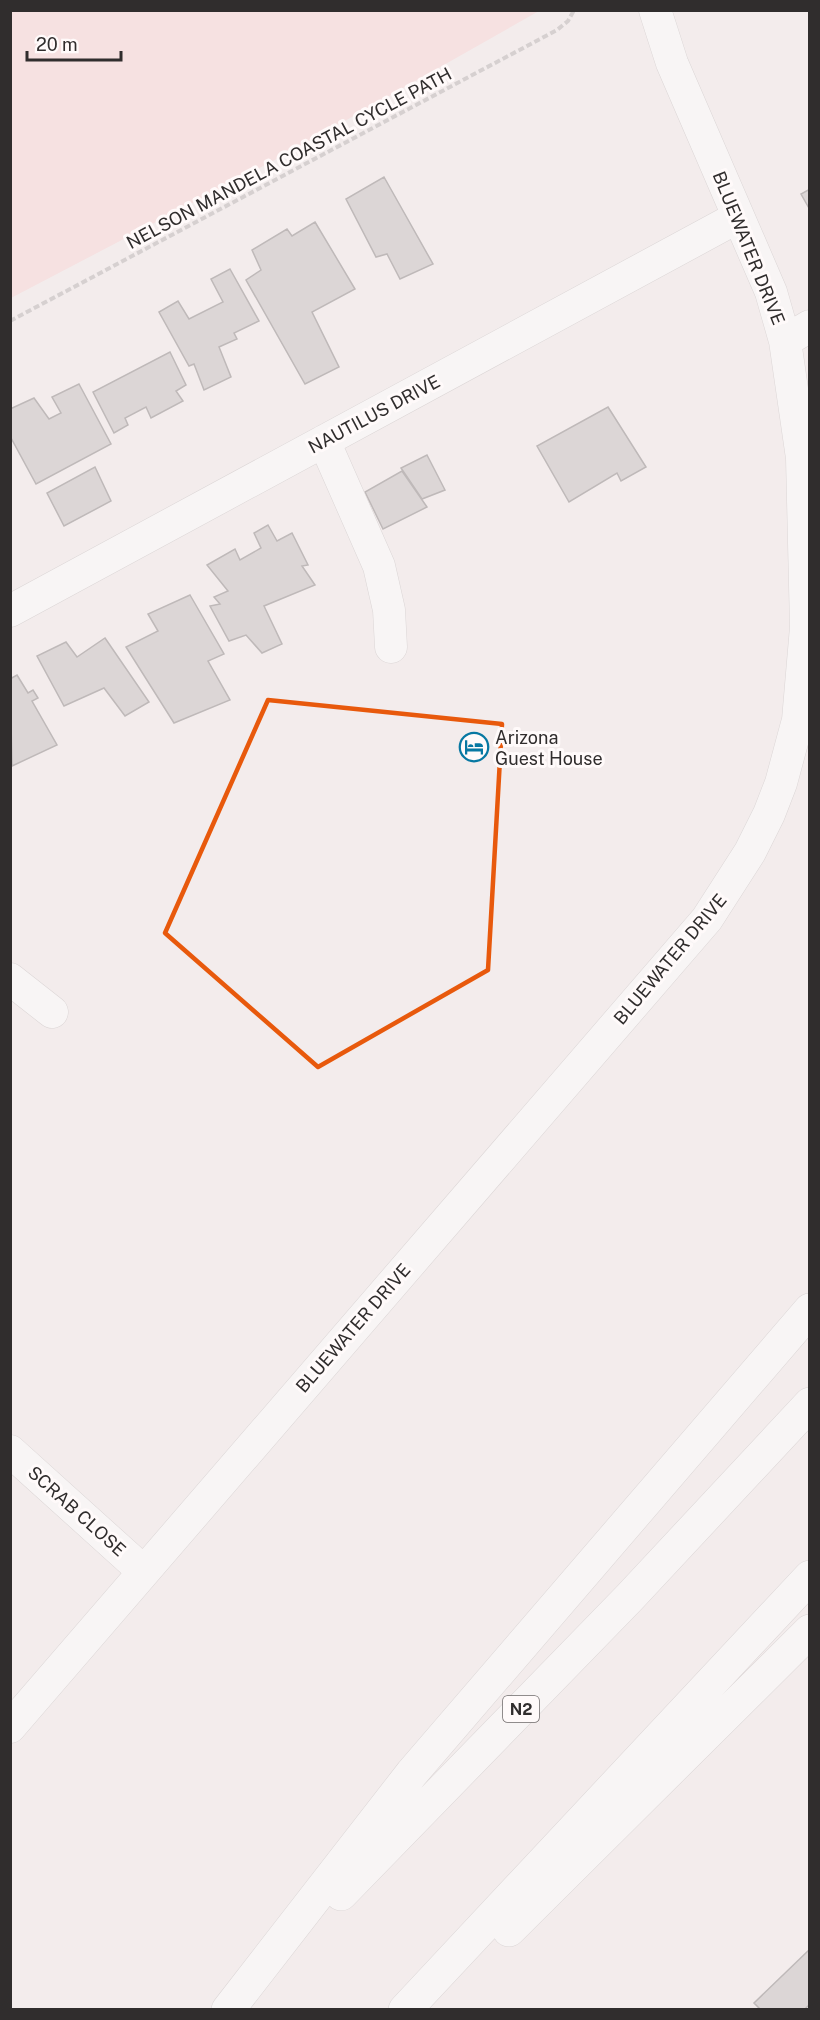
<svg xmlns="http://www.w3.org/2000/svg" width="820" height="2020" font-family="'Public Sans',sans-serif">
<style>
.green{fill:#fad2d2}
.building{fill:#c1bbbb;stroke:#807a7a;stroke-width:1.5}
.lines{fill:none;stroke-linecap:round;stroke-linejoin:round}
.street-casing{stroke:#c1baba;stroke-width:33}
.highway-casing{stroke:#c1baba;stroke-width:34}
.path{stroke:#b4aeae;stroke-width:4;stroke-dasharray:6 3;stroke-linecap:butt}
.street{stroke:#fff;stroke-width:32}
.highway{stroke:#fff;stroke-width:33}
.marked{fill:none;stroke:#e8590c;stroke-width:4.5;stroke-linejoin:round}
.labels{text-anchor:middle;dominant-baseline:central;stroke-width:6;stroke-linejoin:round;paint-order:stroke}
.shield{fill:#fffafa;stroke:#6e6a6a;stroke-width:1.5}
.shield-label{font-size:16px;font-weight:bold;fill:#302d2d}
.street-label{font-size:18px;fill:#302d2d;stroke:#fffafa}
.poi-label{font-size:18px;fill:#302d2d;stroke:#fffafa;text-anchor:start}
</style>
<rect width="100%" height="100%" fill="#f3ecec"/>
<path class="green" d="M11 10H539V11L290 152 11 298Z"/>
<path class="building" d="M384 177 433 264 400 279 387 254 376 257 346 199Z
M810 189V210L801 194Z
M315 222 355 289 312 312 339 367 305 384 246 280 261 270 252 250 287 229 292 236Z
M230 269 259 321 234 333 237 339 219 347 231 377 204 390 194 364 189 366 159 312 178 301 189 319 223 302 211 279Z
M170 352 186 385 176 391 183 401 151 418 146 407 125 418 128 425 114 433 93 392Z
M79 384 111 444 36 484 10 436V409L34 398 49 419 61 413 52 397Z
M608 407 646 467 621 481 617 473 569 502 537 446Z
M427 455 445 490 422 499 401 468Z
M95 467 111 501 64 526 47 493Z
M402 471 427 507 383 529 365 492Z
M268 525 277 541 292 533 308 565 302 566 315 585 264 606 282 644 262 653 246 635 229 641 210 606 220 604 214 597 228 591 207 565 235 549 240 560 261 548 254 533Z
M190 595 224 654 208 661 230 700 174 723 126 647 158 631 148 614Z
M105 638 149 702 125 716 104 688 64 706 37 656 66 642 77 657Z
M17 675 28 693 33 690 38 698 32 701 57 745 12 766 10 679Z
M810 1949V2004L804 2010H761L754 2003Z"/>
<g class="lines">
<g class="street-casing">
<path id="street" d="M785 341 810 326
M324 441 379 566 389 610 391 647
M10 611 738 217
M10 979 52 1012
M10 1451 143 1571
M10 1727 707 919 750 852 769 814 781 783 798 720 806 627 802 458 785 341 771 292 672 63 655 10"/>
</g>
<g class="highway-casing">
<path id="highway" d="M341 1894 630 1597 810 1404
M509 1930 810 1631
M228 2010 412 1773 810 1310
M405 2010 810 1577"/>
</g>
<path class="path" d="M10 321 557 30 568 21 574 10"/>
<use href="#street" class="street"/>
<use href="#highway" class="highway"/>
</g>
<path d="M0 0H820V2020H0ZM268 700 502 724 488 970 318 1067 165 933Z" fill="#f3ecec" fill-opacity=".55" fill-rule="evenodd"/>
<path class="marked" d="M268 700 502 724 488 970 318 1067 165 933Z"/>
<defs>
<g id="hotel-ring" transform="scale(1.5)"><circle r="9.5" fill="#fffafa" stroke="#0778a2" stroke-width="1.5"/><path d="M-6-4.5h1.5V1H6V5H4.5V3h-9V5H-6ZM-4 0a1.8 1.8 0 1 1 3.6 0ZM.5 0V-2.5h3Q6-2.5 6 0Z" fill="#0778a2"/></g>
</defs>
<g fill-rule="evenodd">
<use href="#hotel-ring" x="474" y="747"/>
</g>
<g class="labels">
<rect class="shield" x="503" y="1696" width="36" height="26" rx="4.5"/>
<g class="shield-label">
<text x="521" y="1709">N2</text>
</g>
<g class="street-label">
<text transform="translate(289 158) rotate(-28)">NELSON MANDELA COASTAL CYCLE PATH</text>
<text transform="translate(749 248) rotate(68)">BLUEWATER DRIVE</text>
<text transform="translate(374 414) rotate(-28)">NAUTILUS DRIVE</text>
<text transform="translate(670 959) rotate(-50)">BLUEWATER DRIVE</text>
<text transform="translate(353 1328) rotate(-49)">BLUEWATER DRIVE</text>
<text transform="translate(77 1511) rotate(42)">SCRAB CLOSE</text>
</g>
<g class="poi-label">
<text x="495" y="737">Arizona<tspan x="495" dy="21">Guest House</tspan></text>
</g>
</g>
<rect width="820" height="2020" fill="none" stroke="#302d2d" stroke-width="24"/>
<path d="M27 51v9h94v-9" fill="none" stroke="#302d2d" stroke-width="3"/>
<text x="36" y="51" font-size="18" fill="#302d2d" stroke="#fffafa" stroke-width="4.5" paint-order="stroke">20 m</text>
</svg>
